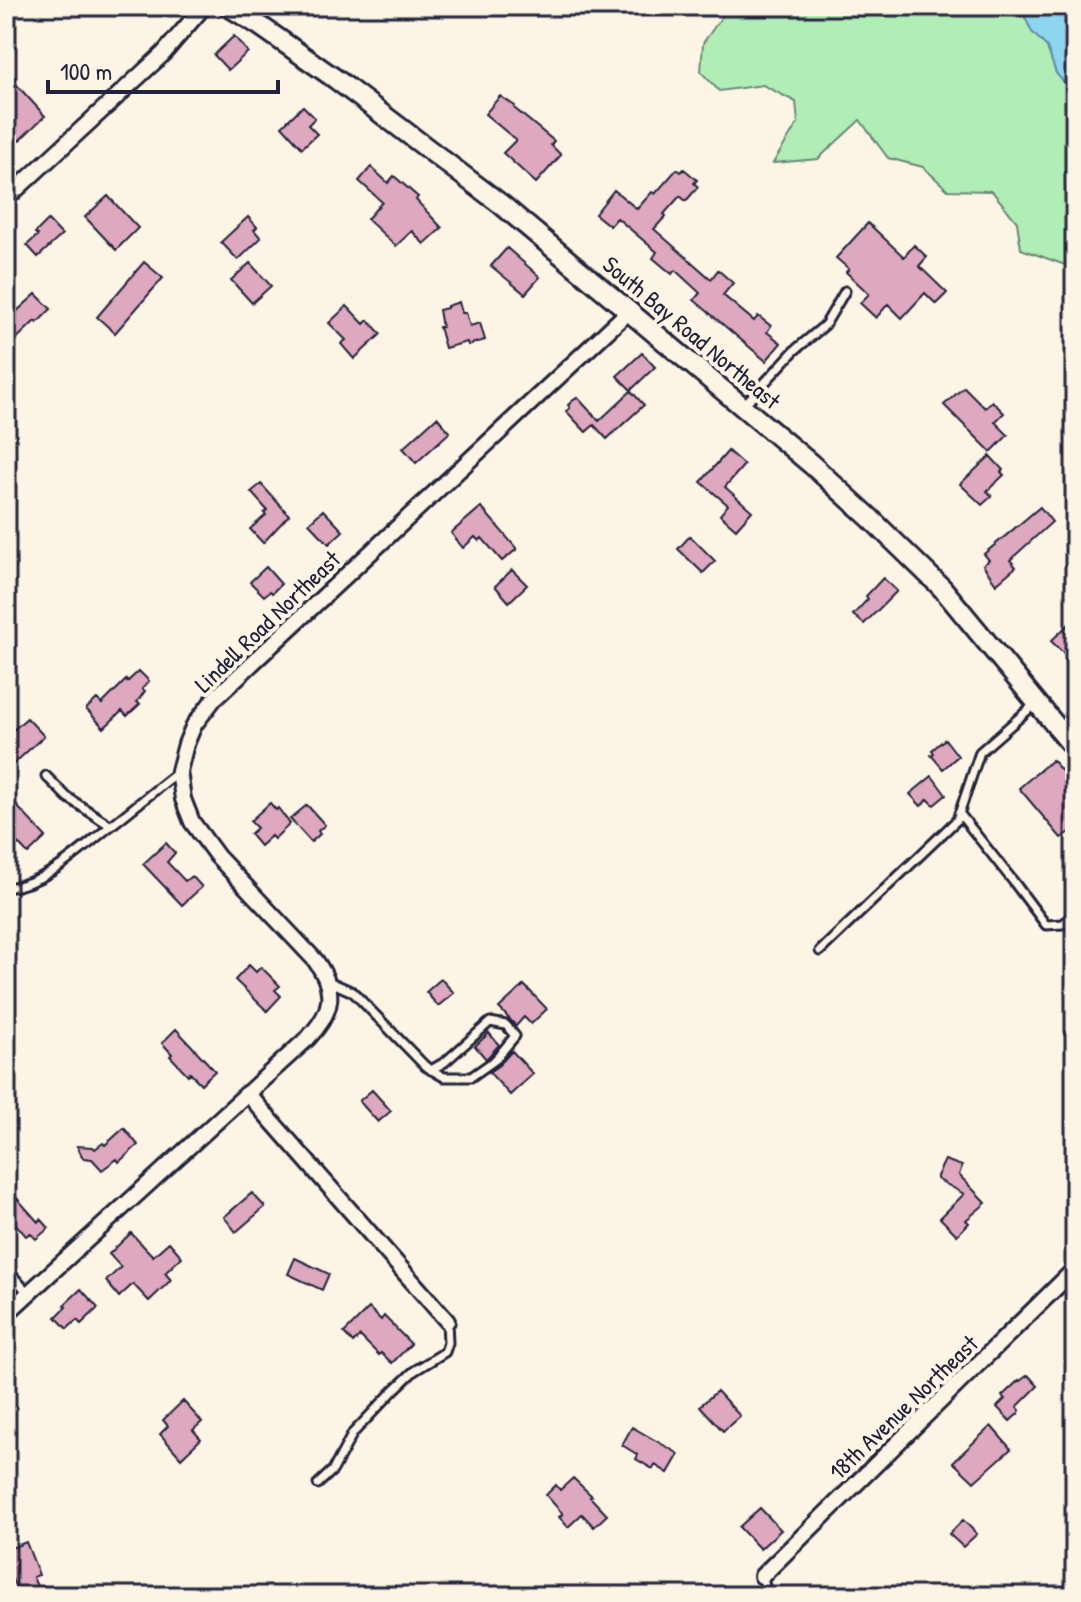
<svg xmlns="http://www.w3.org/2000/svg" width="1081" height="1602" font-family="'Patrick Hand',sans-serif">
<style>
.green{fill:#b1eeb5;stroke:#6a8878;stroke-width:2}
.water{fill:#8ed6f0;stroke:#638ea8;stroke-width:2}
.building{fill:#dea8bf;stroke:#22223b;stroke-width:2}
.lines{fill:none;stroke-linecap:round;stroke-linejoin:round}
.service-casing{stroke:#22223b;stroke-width:13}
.minor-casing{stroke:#22223b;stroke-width:20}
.tertiary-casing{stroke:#22223b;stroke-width:24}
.service{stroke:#fcf5e5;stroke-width:7}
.minor{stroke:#fcf5e5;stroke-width:14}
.tertiary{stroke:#fcf5e5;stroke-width:18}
.labels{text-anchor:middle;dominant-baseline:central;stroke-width:8;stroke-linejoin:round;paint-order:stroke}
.street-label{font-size:24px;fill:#22223b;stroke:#fcf5e5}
</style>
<rect width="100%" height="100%" fill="#fcf5e5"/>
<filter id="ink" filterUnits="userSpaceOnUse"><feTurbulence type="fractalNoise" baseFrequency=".0125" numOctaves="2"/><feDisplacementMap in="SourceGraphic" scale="16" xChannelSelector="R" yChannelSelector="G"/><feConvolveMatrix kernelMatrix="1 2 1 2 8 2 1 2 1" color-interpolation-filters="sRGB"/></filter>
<g filter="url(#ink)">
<path class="green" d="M725 6H1020L1032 32 1047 47 1056 73 1073 93 1075 99V166L1073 169H1075V298L1070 296 1068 266 1021 249 1017 222 992 191 948 190 923 167 888 158 860 120 818 159 773 163 798 123 796 102 763 85 719 91 701 72 703 43 728 8Z"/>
<path class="water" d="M1020 6H1075V99L1073 93 1056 73 1047 47 1032 32Z"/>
<path class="building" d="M234 36 248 52 228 70 214 55Z
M6 73 45 116 6 153Z
M500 96 515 106 514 108 554 141 551 145 561 155 536 183 503 153 516 140 485 114Z
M303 106 315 118 308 125 317 134 302 148 282 126Z
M371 167 388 183 394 176 418 197 416 200 442 228 424 244 412 231 396 246 367 219 382 202 359 181Z
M677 169 681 172 684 169 697 180 694 183 698 187 686 201 680 196 664 214 666 216 654 229 711 279 718 270 733 283 723 295 754 321 758 316 771 326 767 332 781 343 766 361 694 300 700 293 675 270 672 274 653 258 657 252 617 218 610 226 595 214 614 190 637 209 652 192 655 194Z
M108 196 138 228 116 250 85 217Z
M248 217 257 227 254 230 261 238 238 260 221 242Z
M48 220 62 235 38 257 27 245 38 235 35 233Z
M868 223 904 257 914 245 927 257 919 266 947 293 936 304 925 293 902 318 888 304 876 318 860 303 869 294 846 272 849 269 836 258Z
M507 248 540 277 525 294 491 266Z
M144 262 163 278 115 333 97 317Z
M250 263 271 286 252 303 231 280Z
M36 294 51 309 37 323 35 321 6 349V321Z
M459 302 462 313H466L470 326 480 323 485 340 468 345 467 342 445 348 439 327H442L439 310 447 308V306Z
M347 306 364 324 368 320 381 334 354 359 341 344 346 340 329 323Z
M642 353 655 367 631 390 617 376Z
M964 387 985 408 992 401 1004 413 995 422 1008 435 991 452 944 405Z
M631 391 644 405 607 439 594 425 586 432 566 411 570 408 568 405 577 397 599 421Z
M437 417 450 432 416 463 403 448Z
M728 451 744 465 725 487 752 511 736 529 720 515 728 505 701 482Z
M990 456 1003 470 1001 472 1004 475 987 491 992 496 982 505 960 484Z
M261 484 289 515 263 543 250 529 266 515 264 513 267 510 251 492Z
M481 507 517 549 502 561 482 538 479 541 475 537 463 548 451 533Z
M1040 507 1052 522 1010 560 1016 567 996 584 983 565 989 560 984 554Z
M323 510 343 531 329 544 309 523Z
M690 536 715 561 703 573 678 549Z
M266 567 281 584 272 593 270 591 264 596 250 582Z
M512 570 527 585 509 602 495 586Z
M883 578 897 591 864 624 853 615 868 599 866 596Z
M1075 618V652L1068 658 1051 641Z
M139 671 149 681 142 689 145 691 137 702 140 704 127 716 122 711 104 728 86 709 97 699 102 704 126 680 127 682Z
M27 718 44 736 6 771V723L13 730Z
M945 739 958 756 943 769 931 755 934 753 932 750Z
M1052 760 1075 786V829L1061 838 1019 788Z
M932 776 946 795 934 805 928 799 921 806 910 794Z
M6 797 14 806 16 805 46 837 28 854 6 831Z
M270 803 276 810 278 808 290 824 274 839 271 836 260 846 250 834 257 828 250 821Z
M307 805 325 825 318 831 320 834 311 842 290 819Z
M166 843 175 853 167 862 185 881 192 876 202 887 182 905 143 864Z
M249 965 256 972 261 967 280 986 275 990 281 996 267 1011 235 980Z
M441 979 454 993 438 1006 426 992Z
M524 985 547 1009 531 1024 524 1017 516 1026 499 1008Z
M176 1029 215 1071 201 1084 190 1073 188 1075 170 1056 172 1054 162 1043Z
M489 1033 499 1045 486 1059 475 1046Z
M512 1051 533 1074 510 1095 489 1072 499 1065Z
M372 1090 391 1111 378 1122 359 1101Z
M124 1128 138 1145 119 1162 117 1159 102 1170 92 1159 83 1158 77 1146 93 1147 95 1149 103 1143 105 1145Z
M945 1160 962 1166 959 1175 986 1203 966 1220 969 1223 957 1235 940 1218 964 1194 937 1179V1176Z
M6 1186 38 1222 41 1219 49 1228 36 1239 30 1233 26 1236 6 1213Z
M252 1193 265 1207 236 1232 224 1217Z
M131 1233 153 1256 169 1242 182 1257 165 1273 171 1280 149 1301 133 1284 119 1297 106 1281 121 1267 109 1254Z
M295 1258 329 1274 322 1290 288 1274Z
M81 1289 98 1308 81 1324 77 1320 67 1329 56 1317 66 1307 64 1305Z
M369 1308 381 1320 384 1316 411 1344 392 1363 381 1353 379 1355 360 1336 353 1343 344 1333Z
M1028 1375 1038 1386 1017 1407 1020 1410 1019 1413 1010 1421 997 1407 1005 1399 1002 1396 1019 1380 1020 1381Z
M717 1391 740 1416 723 1431 700 1406Z
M183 1401 202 1422 193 1430 201 1439 181 1458 160 1434 168 1426 163 1420Z
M991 1426 1011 1449 974 1482 953 1462Z
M632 1427 679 1454 668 1473 655 1465 653 1469 636 1459 638 1455 622 1445Z
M573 1478 592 1496 590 1497 607 1515 594 1527 582 1514 568 1527 559 1517 563 1514 546 1495 556 1485 560 1490Z
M760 1508 781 1530 760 1549 739 1527Z
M963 1520 977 1534 963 1547 949 1534Z
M26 1542 39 1575 33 1577 41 1596H20L6 1567V1550Z"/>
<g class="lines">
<g class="service-casing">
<path id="service" d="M744 405 794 351 825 325 845 291
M46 776 67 797 111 826
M959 813 1013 881 1046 925 1063 924 1075 913
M6 888C46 884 78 852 108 828 131 810 154 791 177 773
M820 951 957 820 980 752 1035 704
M328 981 353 992 425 1066 444 1077H471L495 1060 515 1036 506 1025 490 1022 445 1062 431 1070
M6 1268 28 1293
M318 1484 333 1470 353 1433 395 1389 414 1371 445 1352 448 1343 447 1321
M762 1576 768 1596"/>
</g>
<g class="minor-casing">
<path id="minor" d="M6 199 163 54 204 6
M247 1093 447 1321
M6 1314 308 1038C333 1012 337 990 315 960L217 856 192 822 183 799 179 771 186 744 194 725 214 699 630 310
M762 1576 1075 1269"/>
</g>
<g class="tertiary-casing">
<path id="tertiary" d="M228 6 259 25 337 80 502 205 811 464 869 517 942 588 1075 749"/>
</g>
<use href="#service" class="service"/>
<use href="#minor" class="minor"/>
<use href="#tertiary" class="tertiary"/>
</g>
</g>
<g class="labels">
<g class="street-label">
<text transform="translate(692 332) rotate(40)">South Bay Road Northeast</text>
<text transform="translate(267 621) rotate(-44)">Lindell Road Northeast</text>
<text transform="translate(903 1407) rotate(-44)">18th Avenue Northeast</text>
</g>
</g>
<rect width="1081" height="1602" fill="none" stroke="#fcf5e5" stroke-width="32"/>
<rect x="16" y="16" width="1049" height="1570" fill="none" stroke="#22223b" stroke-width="3" filter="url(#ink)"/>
<path d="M48 80v12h230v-12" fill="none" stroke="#22223b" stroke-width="4"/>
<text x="60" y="80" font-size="24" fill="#22223b" stroke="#fcf5e5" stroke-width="6" paint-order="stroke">100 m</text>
</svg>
